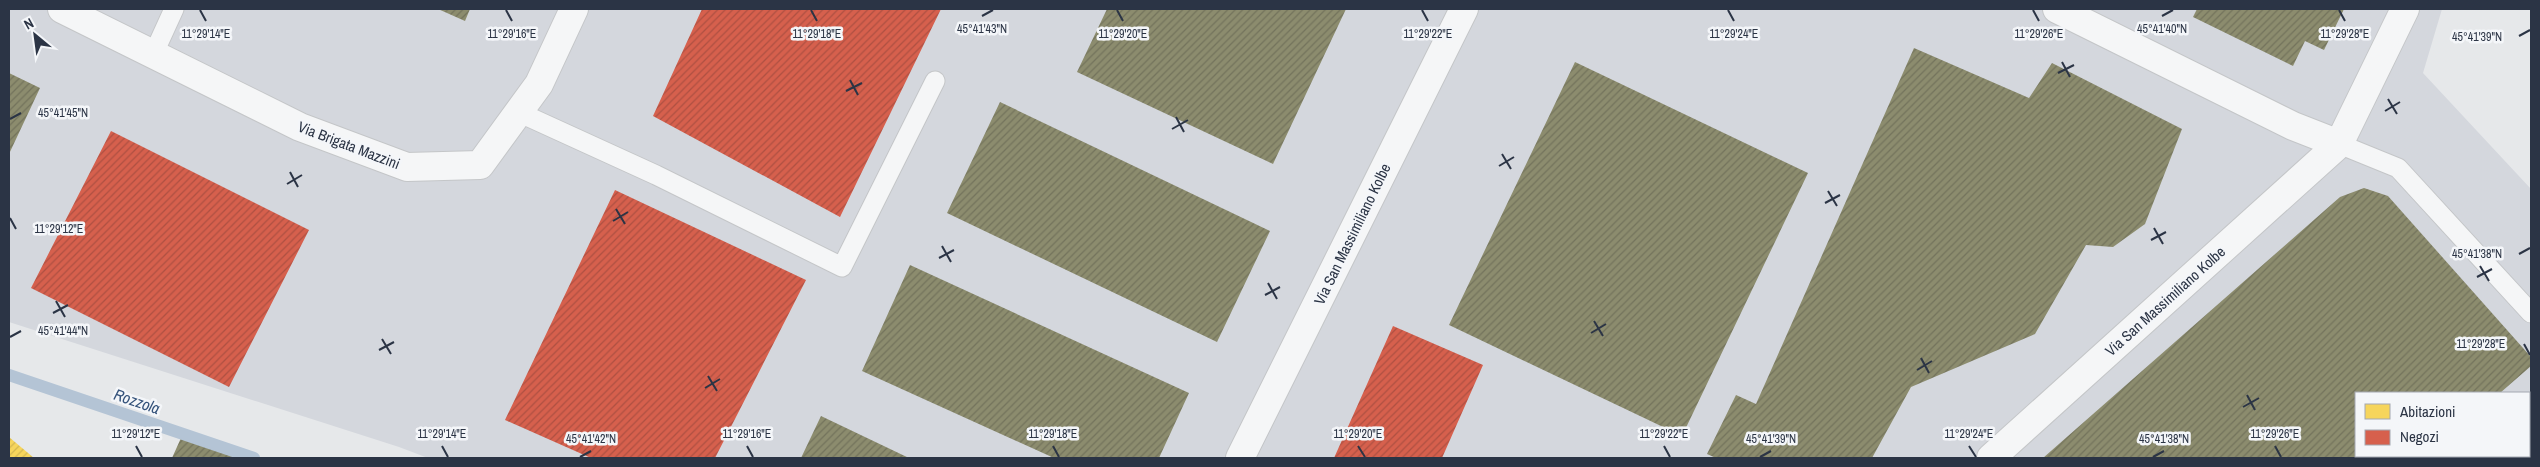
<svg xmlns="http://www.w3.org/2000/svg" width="2540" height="467" font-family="'Archivo Narrow',sans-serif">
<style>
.built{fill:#d4d7dd;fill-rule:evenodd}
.homes{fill:url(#homes-hatch)}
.shops{fill:url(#shops-hatch)}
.industry{fill:url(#industry-hatch)}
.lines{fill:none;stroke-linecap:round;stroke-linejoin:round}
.stream{stroke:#b4c4d5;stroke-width:12}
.service-casing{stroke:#c4c6c8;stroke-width:21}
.minor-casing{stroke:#c4c6c8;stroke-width:30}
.service{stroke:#f5f6f7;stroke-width:19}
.minor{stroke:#f5f6f7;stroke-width:28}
.ticks{fill:none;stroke:#2b3445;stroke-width:2}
.labels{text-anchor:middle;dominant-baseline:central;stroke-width:5;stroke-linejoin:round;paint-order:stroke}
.street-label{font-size:15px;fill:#2b3445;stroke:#f4f6f9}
.water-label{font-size:16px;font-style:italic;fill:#34527a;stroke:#f4f6f9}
.ticks-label{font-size:12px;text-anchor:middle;fill:#2b3445;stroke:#f4f6f9;stroke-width:5;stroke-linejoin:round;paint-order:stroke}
</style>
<defs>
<pattern id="homes-hatch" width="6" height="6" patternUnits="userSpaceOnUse" patternTransform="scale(1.25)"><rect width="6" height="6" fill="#f6d55c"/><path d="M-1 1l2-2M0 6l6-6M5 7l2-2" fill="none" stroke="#d3b751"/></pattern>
<pattern id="shops-hatch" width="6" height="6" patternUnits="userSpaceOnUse" patternTransform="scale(1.25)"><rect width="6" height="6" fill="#d6604d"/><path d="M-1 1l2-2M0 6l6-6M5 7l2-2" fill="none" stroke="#ae5042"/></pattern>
<pattern id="industry-hatch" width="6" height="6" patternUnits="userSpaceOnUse" patternTransform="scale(1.25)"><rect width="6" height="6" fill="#8c8c6e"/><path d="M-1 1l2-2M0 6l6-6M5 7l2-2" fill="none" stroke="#73735c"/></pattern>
</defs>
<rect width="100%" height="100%" fill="#e6e8ea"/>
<path class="built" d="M9 9H2442L2423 73 2531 189V458H428L399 447 9 322ZM2356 393H2529V456H2356Z"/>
<path class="homes" d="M9 437 34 458H9Z"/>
<path class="shops" d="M702 9H941L840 217 653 116Z
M111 131 309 230 229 387 31 288Z
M615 190 806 280 715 458H591L505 420Z
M1393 326 1483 365 1442 458H1334Z"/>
<path class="industry" d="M438 9H470L465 21Z
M1107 9H1346L1273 164 1077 72Z
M2197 9H2344L2324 50 2305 41 2293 66 2193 17Z
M1914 48 2029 98 2052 63 2182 129 2145 224 2113 247 2086 245 2035 334 1911 387 1872 458H1716L1707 454 1736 395 1756 404Z
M1575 62 1808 173 1682 436 1449 325Z
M9 73 40 88 9 154Z
M1000 102 1270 231 1217 342 947 213Z
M2364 188 2388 196 2531 357V366L2500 393H2356V456H2429L2426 458H2043L2340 197Z
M910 265 1189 393 1159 458H1054L862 371Z
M821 416 909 458H801Z
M181 438 238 458H172Z"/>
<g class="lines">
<path class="stream" d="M9 375 254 458"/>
<g class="service-casing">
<path id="service" d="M153 55 174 9
M518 112 656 175 842 267 935 81
M2339 144 2398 168 2531 313
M2529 428 2531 426
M2495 458 2498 456"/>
</g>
<g class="minor-casing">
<path id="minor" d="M62 9 300 127 407 167 480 165 539 84 574 9
M2057 9 2293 126 2339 144
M1240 458 1464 9
M1991 458 2339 144 2405 9"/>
</g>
<use href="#service" class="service"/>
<use href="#minor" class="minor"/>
</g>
<path class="ticks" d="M200 10 206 21M506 10 512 21M811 10 817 21M1117 10 1123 21M1422 10 1428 21M1728 10 1734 21M2033 10 2039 21M2339 10 2345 21M982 16 993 10M2162 16 2173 10M2519 36 2530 30M2062 62 2070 77M2058 73 2074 65M850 80 858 95M846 91 862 83M2388 99 2397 114M2385 111 2400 102M1176 117 1184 132M10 119 21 113M1172 129 1188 120M1502 154 1511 169M1499 166 1514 157M290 172 298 187M287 184 302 175M1828 191 1837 206M1825 203 1840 195M616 209 625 224M10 218 16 229M613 221 628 212M2154 228 2163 244M2151 240 2166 232M942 246 951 262M2519 254 2530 248M939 258 954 250M2480 266 2489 281M2477 277 2492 269M1268 283 1277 299M1265 295 1280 287M56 301 65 317M53 313 68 305M1594 321 1603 336M1591 333 1606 324M10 337 21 331M382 339 391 354M2524 344 2530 355M379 350 394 342M1921 358 1929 373M1917 370 1932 361M708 376 717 391M705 388 720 379M2247 395 2255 410M2243 407 2259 398M136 446 142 457M442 446 448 457M747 446 753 457M1053 446 1059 457M1358 446 1365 457M1664 446 1670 457M1969 446 1976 457M2275 446 2281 457M580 457 591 451M1760 457 1771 451M2153 457 2164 451"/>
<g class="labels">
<g class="street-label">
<text transform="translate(349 145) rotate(21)">Via Brigata Mazzini</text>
<text transform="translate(1352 234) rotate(-64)">Via San Massimiliano Kolbe</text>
<text transform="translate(2165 301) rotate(-42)">Via San Massimiliano Kolbe</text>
</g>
<g class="water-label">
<text transform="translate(137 401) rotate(19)">Rozzola</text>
</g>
</g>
<g class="ticks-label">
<text x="982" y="33">45°41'43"N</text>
<text x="2162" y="33">45°41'40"N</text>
<text x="206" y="38">11°29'14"E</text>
<text x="512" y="38">11°29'16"E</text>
<text x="817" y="38">11°29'18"E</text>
<text x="1123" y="38">11°29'20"E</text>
<text x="1428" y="38">11°29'22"E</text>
<text x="2039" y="38">11°29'26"E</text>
<text x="2345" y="38">11°29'28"E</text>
<text x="1734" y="38">11°29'24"E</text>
<text x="2477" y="41">45°41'39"N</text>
<text x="63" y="117">45°41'45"N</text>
<text x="59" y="233">11°29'12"E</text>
<text x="2477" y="258">45°41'38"N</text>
<text x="63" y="335">45°41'44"N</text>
<text x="2481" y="348">11°29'28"E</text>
<text x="136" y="438">11°29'12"E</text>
<text x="442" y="438">11°29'14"E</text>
<text x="747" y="438">11°29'16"E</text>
<text x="1053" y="438">11°29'18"E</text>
<text x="1358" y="438">11°29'20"E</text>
<text x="1664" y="438">11°29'22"E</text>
<text x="1969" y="438">11°29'24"E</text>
<text x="2275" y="438">11°29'26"E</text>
<text x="591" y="443">45°41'42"N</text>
<text x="1771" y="443">45°41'39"N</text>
<text x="2164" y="443">45°41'38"N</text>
</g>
<rect width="2540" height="467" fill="none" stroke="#2b3445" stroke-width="20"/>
<rect x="2355" y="392" width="175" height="65" fill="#f4f6f9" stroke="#a4a8b1"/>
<rect x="2365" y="404" width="25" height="15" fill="#f6d55c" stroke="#a4a8b1"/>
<text x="2400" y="417" font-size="15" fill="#2b3445">Abitazioni</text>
<rect x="2365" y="430" width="25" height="15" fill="#d6604d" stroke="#a4a8b1"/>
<text x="2400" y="442" font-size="15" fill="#2b3445">Negozi</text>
<g transform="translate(35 35) rotate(331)" stroke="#f4f6f9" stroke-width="4" paint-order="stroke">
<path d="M0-4L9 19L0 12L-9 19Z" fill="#2b3445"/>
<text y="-8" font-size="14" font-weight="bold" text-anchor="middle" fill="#2b3445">N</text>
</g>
</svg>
